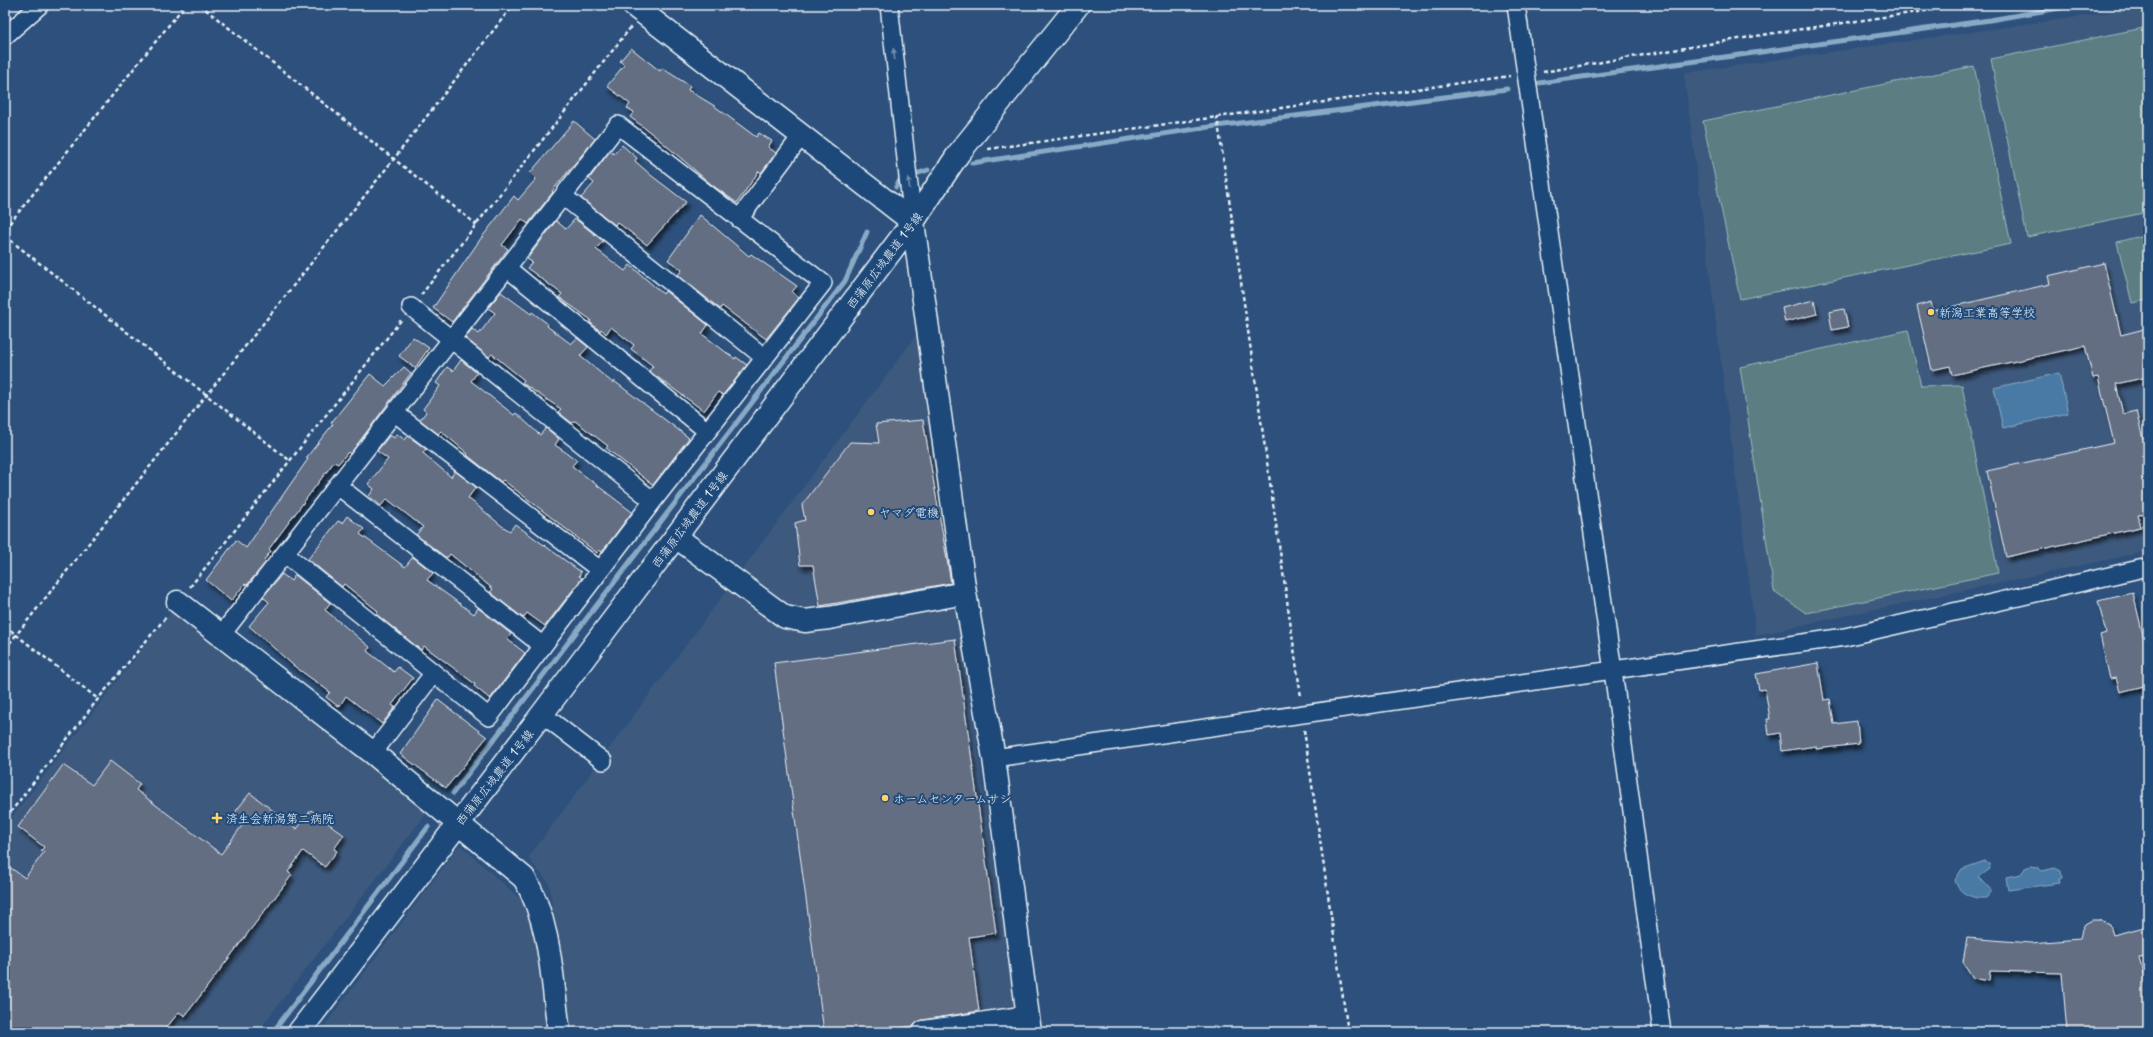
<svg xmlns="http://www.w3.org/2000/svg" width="2153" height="1037" font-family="'Playpen Sans','Klee One',sans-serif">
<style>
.built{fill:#3e5a7e}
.green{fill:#5b7d82;stroke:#a2b7bd}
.water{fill:#487aa5;stroke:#88aac6}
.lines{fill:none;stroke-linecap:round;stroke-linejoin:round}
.stream{stroke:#88aac6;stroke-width:5}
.building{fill:#646e83;stroke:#e8f1f8;filter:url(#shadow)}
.street-casing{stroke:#e8f1f8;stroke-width:20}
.secondary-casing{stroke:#e8f1f8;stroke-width:25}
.path{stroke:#e8f1f8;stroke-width:2.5;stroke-dasharray:4 3;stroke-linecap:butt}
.street{stroke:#1f4a7a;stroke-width:17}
.secondary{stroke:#1f4a7a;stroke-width:22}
.oneway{fill:#6f8dac}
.poi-dot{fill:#ffd166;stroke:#1f4a7a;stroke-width:1.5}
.labels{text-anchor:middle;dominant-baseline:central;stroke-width:4;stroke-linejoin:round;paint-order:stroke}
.street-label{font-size:12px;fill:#e8f1f8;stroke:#1f4a7a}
.poi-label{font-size:12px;fill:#e8f1f8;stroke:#1f4a7a;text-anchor:start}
</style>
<defs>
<filter id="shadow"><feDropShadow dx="2.5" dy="4.5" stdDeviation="2" flood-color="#0009"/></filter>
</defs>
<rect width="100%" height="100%" fill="#2d517c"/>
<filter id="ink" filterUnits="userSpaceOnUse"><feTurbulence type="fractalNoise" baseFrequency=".025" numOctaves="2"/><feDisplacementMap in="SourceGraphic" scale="8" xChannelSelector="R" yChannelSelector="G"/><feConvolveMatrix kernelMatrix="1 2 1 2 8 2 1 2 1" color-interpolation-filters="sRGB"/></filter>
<g filter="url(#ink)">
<path class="built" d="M2148 7V551L1756 635 1684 73Z
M918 333 1015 1009 980 1017 869 1032H571L549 883 528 858Z
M171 612 429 810 257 1032H5V826Z
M460 845 522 901 537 936 551 1032H320Z"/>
<path class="green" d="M2148 27V212L2027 237 1991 59Z
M1974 66 2011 244 1740 299 1703 121Z
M2145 235 2148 247V300L2132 303 2117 242Z
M1908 330 1921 386 1962 385 1998 573 1806 613 1774 591 1740 367Z"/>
<path class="water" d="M2059 373 2068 413 2003 428 1994 388Z
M1985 861 1989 864 1990 869 1979 877 1992 891 1986 898C1973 899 1958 894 1955 880L1962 869Z
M2030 866 2037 867 2042 871 2055 868 2061 871 2062 878 2058 880 2059 883 2008 890 2006 877 2021 874 2025 868Z"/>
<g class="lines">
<path class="stream" d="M1539 83 1990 20 2077 5
M972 163 1209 127 1507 89
M919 173 928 170
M896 187 901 178
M453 793 845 281 867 232
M273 1032 428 827"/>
</g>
<path class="building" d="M631 48 660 71 662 68 690 86 688 90 713 105 756 137 759 133 772 141 768 147 776 153 761 173 759 171 737 203 712 185 655 136 630 117 634 112 627 108 630 104 607 86 624 65 620 61Z
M574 121 595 139 552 191 553 192 528 224 522 219 502 245 508 249 452 322 433 308 479 241 514 196 518 200 536 179 530 173Z
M622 145 637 158 635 161 652 176 686 202 647 245 617 222 615 225 581 198 594 183 589 179 610 151 614 154Z
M700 215 749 256 751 254 797 286 792 292 799 298 766 339 722 306 720 309 678 275 682 270 668 260Z
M575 219 603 241 596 249 625 271 630 265 663 294 665 291 708 325 702 334 735 359 736 357 747 365 723 395 718 392 704 411 649 371 653 366 631 349 634 345 611 327 606 334 601 329 600 331 590 322 591 320 559 297 562 294 527 268 532 262 527 259 556 221 566 229Z
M2104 263 2121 335 2148 328V363L2144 364 2147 377 2116 384 2123 414 2136 411 2143 439 2148 438V514L2138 515 2141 527 2006 557 1987 471 2114 443 2098 377 2093 378 2085 346 1952 375 1950 366 1932 370 1917 306 1931 302 1933 311 2050 284 2048 276Z
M501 292 531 314 532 312 548 324 547 326 571 344 577 338 588 347 580 356 613 383 614 381 689 438 653 485 606 448 608 446 575 421 572 423 558 412 561 409 522 383 524 380 492 354 489 357 465 338 472 329 479 334 495 313 488 308Z
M1814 300 1817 314 1785 322 1782 308Z
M1844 309 1848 327 1832 330 1829 312Z
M413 337 429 348 415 368 399 356Z
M461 360 477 373 471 381 514 415 516 413 540 435 546 428 559 439 555 445 577 460 572 466 632 512 602 552 599 550 597 553 503 480 501 482 467 455 468 454 441 431 438 434 420 420 426 412 423 409 440 386 436 383 447 367 453 371Z
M404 367 411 373 350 454 348 452 338 464 334 462 315 487 269 549 271 551 264 560 266 562 247 585 245 584 231 601 206 580 236 540 246 548 308 459 306 458 333 424 331 423 370 374 385 386Z
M923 420 951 583 820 606 813 565H800L795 523 805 520 802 505 850 442 879 443 876 424Z
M397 434 405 440 408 436 426 449 423 453 451 477 455 471 476 487 468 498 502 526 510 531 515 524 581 572 579 576 582 578 545 626 527 613 523 618 490 592 493 589 450 554 448 557H445L416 535 423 527 387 499 381 506 369 496 374 489 368 484 388 459 377 451 390 435 394 438Z
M347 516 364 529 360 534 405 567 413 557 433 573 427 580 474 614 478 608 511 634 507 639 525 653 490 699 474 686 475 684 424 646 421 650 376 614 378 611 344 584 342 587 308 559 338 521 342 523Z
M282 574 291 581 295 575 330 603 325 610 370 647 367 651 394 672 398 667 413 678 392 705 395 707 382 724 346 696 339 707 326 697 330 692 294 666 249 626 269 602 263 597Z
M2133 593 2148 656V685L2120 692 2116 678 2110 679 2100 635 2106 633 2098 601Z
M955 639 996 933 969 937 979 1011 922 1020 913 1026 869 1032H824L774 663Z
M1818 663 1824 700 1830 699 1834 724 1857 721 1859 744 1816 749V746L1782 751 1780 733 1769 735 1767 719H1770L1765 689 1759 690 1756 674Z
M438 700 487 737 446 788 400 754Z
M110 761 140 784 136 790 221 854 244 823 233 815 250 793 297 829 311 810 344 835 334 849 337 851 325 867 303 851 288 872 292 875 185 1016 179 1012 163 1032H5V864L25 878 44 852 41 851 44 847 18 827 63 765 92 785Z
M2092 920H2099L2110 925 2113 935 2148 926V957L2139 958 2148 992V1032H2067L2062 973 1990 971 1989 981 1973 978 1963 962 1967 938 2031 943 2080 939 2082 929 2085 924Z"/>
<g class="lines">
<g class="street-casing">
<path id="street" d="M889 5 913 222
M1516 5 1613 671 1662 1032
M5 36 40 5
M563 196 765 358
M739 219 802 135
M507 268 707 431
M411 307 653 501
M395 413 600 570
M338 486 543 646
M222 634 618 125 823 283 653 501 489 717 285 554
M542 714 603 761
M373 753 433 674
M994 758 1845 637 2148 567"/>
</g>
<g class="secondary-casing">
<path id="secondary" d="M633 5 913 222 965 593 994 758 1030 1032
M676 537 785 617 805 621 829 618 965 593
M178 602 373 753 524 878C551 922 552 981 559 1032
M299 1032 542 714 913 222 959 153 1078 5
M924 1032 1028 1017"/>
</g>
<path class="path" d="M200 5 477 225
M1543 72 1768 34 1966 5
M1217 116 1301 697
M988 149 1510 76
M5 229 185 5
M5 236 289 460
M421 295 631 27
M190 587 402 319
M5 626 98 699
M5 649 393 160 513 5
M1304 730 1348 1032
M6 818 98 699 166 617"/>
<use href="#street" class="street"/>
<use href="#secondary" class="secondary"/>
</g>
<defs><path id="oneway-solid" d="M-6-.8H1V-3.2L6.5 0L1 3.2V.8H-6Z"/></defs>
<g class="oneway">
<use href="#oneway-solid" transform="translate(894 54) rotate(-97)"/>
<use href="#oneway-solid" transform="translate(909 183) rotate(-96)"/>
</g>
</g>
<g class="poi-dot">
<circle cx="1931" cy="312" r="4"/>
<circle cx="871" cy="512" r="4"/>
<circle cx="885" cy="798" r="4"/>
<path d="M215 812h4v4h4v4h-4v4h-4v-4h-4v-4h4z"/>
</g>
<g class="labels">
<g class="street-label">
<text transform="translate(884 260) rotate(-53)">西蒲原広域農道 1号線</text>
<text transform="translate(689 519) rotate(-53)">西蒲原広域農道 1号線</text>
<text transform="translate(494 777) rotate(-52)">西蒲原広域農道 1号線</text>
</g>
<g class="poi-label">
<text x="1939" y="312">新潟工業高等学校</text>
<text x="879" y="512">ヤマダ電機</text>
<text x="893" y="798">ホームセンタームサシ</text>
<text x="226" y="818">済生会新潟第二病院</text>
</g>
</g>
<rect width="2153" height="1037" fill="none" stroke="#1f4a7a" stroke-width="20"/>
<rect x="10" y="10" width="2133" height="1017" fill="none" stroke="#e8f1f8" stroke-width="1.5" filter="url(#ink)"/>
</svg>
